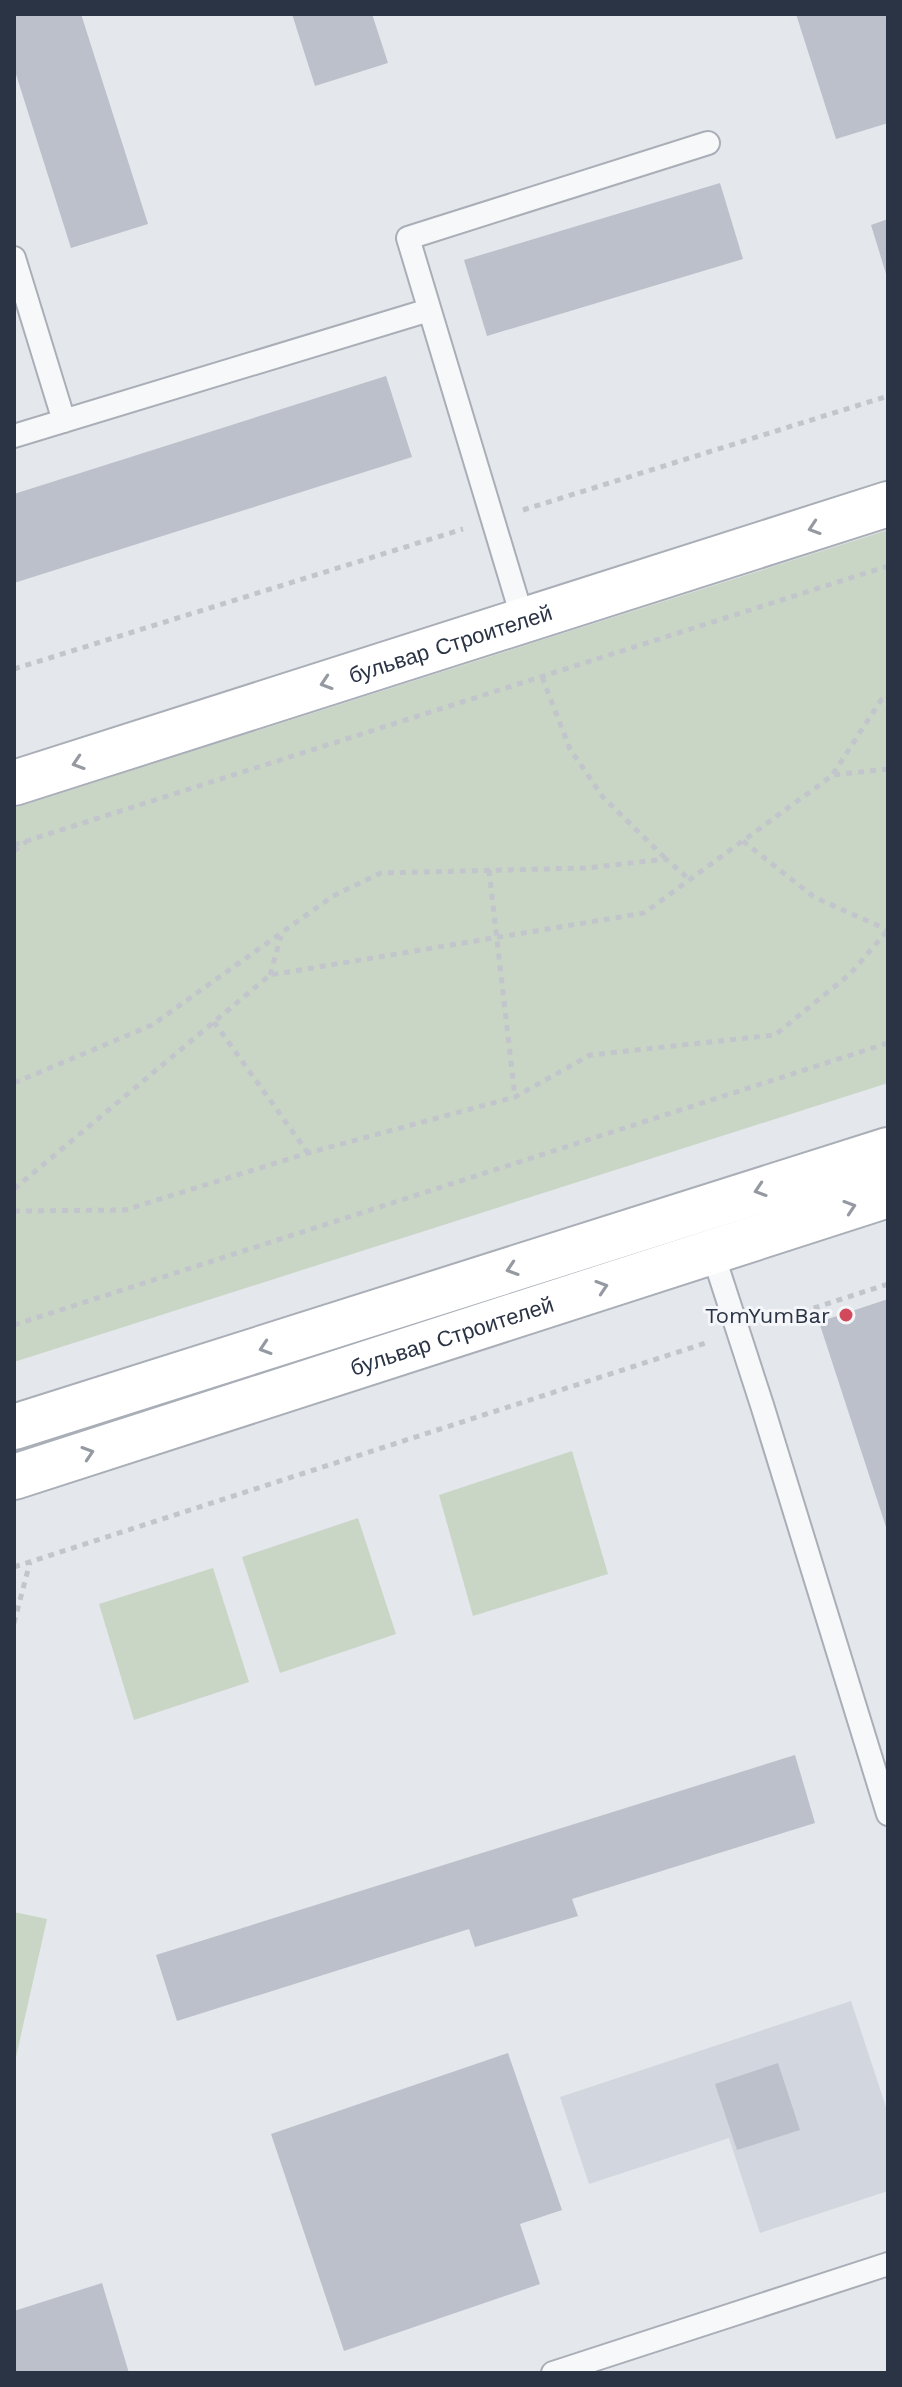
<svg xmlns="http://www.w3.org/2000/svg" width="902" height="2387" font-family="'Work Sans',sans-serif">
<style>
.built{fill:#d2d6de}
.green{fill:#c9d6c5}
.building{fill:#bbc0ca}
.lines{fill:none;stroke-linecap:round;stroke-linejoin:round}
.lane-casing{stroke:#a9aeb7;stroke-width:26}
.secondary-casing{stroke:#a9aeb7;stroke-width:48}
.path{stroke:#c2c5cb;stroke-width:5;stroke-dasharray:6 6;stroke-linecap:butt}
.lane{stroke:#f7f8fa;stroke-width:22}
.secondary{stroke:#fff;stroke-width:44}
.oneway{stroke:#959aa2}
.poi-dot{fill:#d1495b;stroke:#f4f6f9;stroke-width:3}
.labels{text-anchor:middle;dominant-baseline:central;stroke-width:6;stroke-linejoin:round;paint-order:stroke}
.street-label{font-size:22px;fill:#2b3445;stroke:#f4f6f9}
.poi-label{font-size:22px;fill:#2b3445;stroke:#f4f6f9;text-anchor:end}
</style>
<rect width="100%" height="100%" fill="#e4e7ec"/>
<path class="built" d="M851 2001 888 2113V2191L760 2233 729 2138 589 2184 560 2097Z"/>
<path class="green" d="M888 530V1083L14 1362V808Z
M572 1451 608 1574 473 1616 439 1495Z
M358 1518 396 1634 280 1673 242 1557Z
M213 1568 249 1682 134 1720 99 1604Z
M14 1912 47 1919 14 2066Z"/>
<path class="building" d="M14 14H81L148 224 71 248 14 68Z
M292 14H372L388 63 315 86Z
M796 14H885L888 23V123L836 139Z
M720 183 743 259 487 336 464 260Z
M888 219V277H887L871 225Z
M386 376 412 457 14 583V494Z
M888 1299V1530H887L819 1322Z
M795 1755 815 1823 572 1899 578 1916 475 1947 469 1929 177 2021 156 1955Z
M508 2053 562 2210 520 2224 540 2284 344 2351 271 2134Z
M778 2063 800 2130 737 2150 715 2084Z
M102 2283 129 2373H14V2311Z"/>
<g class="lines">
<g class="lane-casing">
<path id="lane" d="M14 258 64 421
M14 436 429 310
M523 620 408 238 708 143
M712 1251 762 1405 888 1814
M553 2373 888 2264"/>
</g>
<g class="secondary-casing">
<g id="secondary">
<path id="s1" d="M14 783 888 504"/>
<path d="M14 1427 888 1150"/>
<path id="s2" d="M14 1477 888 1195"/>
</g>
</g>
<path class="path" d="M523 510 888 396
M14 669 463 529
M542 677 570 749 603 797 665 858
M833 774 881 700 888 698
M743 841 814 897 888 930
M14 845 888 566
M14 851 26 842
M489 870 515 1097
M270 975 281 936
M214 1022 308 1153
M14 1083 152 1025 333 896 381 873 587 868 666 859 690 880
M14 1189 270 975 644 913 833 775 888 769
M14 1211 125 1210 308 1153 515 1097 590 1055 775 1035 850 974 888 930
M768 1323 888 1284
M14 1325 888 1043
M14 1567 709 1342
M14 1623 30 1562"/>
<use href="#lane" class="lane"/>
<use href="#secondary" class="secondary"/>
</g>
<defs><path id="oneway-chevron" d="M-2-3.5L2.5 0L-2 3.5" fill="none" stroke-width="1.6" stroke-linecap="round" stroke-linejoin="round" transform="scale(2)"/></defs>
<g class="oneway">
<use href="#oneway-chevron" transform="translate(814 528) rotate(162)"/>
<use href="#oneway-chevron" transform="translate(326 683) rotate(162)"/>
<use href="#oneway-chevron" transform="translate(78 763) rotate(162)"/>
<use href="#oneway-chevron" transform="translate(760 1190) rotate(162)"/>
<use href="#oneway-chevron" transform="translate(850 1207) rotate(-18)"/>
<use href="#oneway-chevron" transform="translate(512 1269) rotate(162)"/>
<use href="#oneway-chevron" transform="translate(602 1287) rotate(-18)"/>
<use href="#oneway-chevron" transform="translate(265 1348) rotate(162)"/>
<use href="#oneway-chevron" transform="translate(88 1453) rotate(-18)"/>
</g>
<circle class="poi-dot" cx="846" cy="1315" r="8"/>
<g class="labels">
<g class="street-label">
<text stroke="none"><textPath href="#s1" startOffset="458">бульвар Строителей</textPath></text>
<text stroke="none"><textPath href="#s2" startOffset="460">бульвар Строителей</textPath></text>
</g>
<g class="poi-label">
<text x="830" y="1315">TomYumBar</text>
</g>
</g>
<rect width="902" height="2387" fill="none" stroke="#2b3445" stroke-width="32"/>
</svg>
